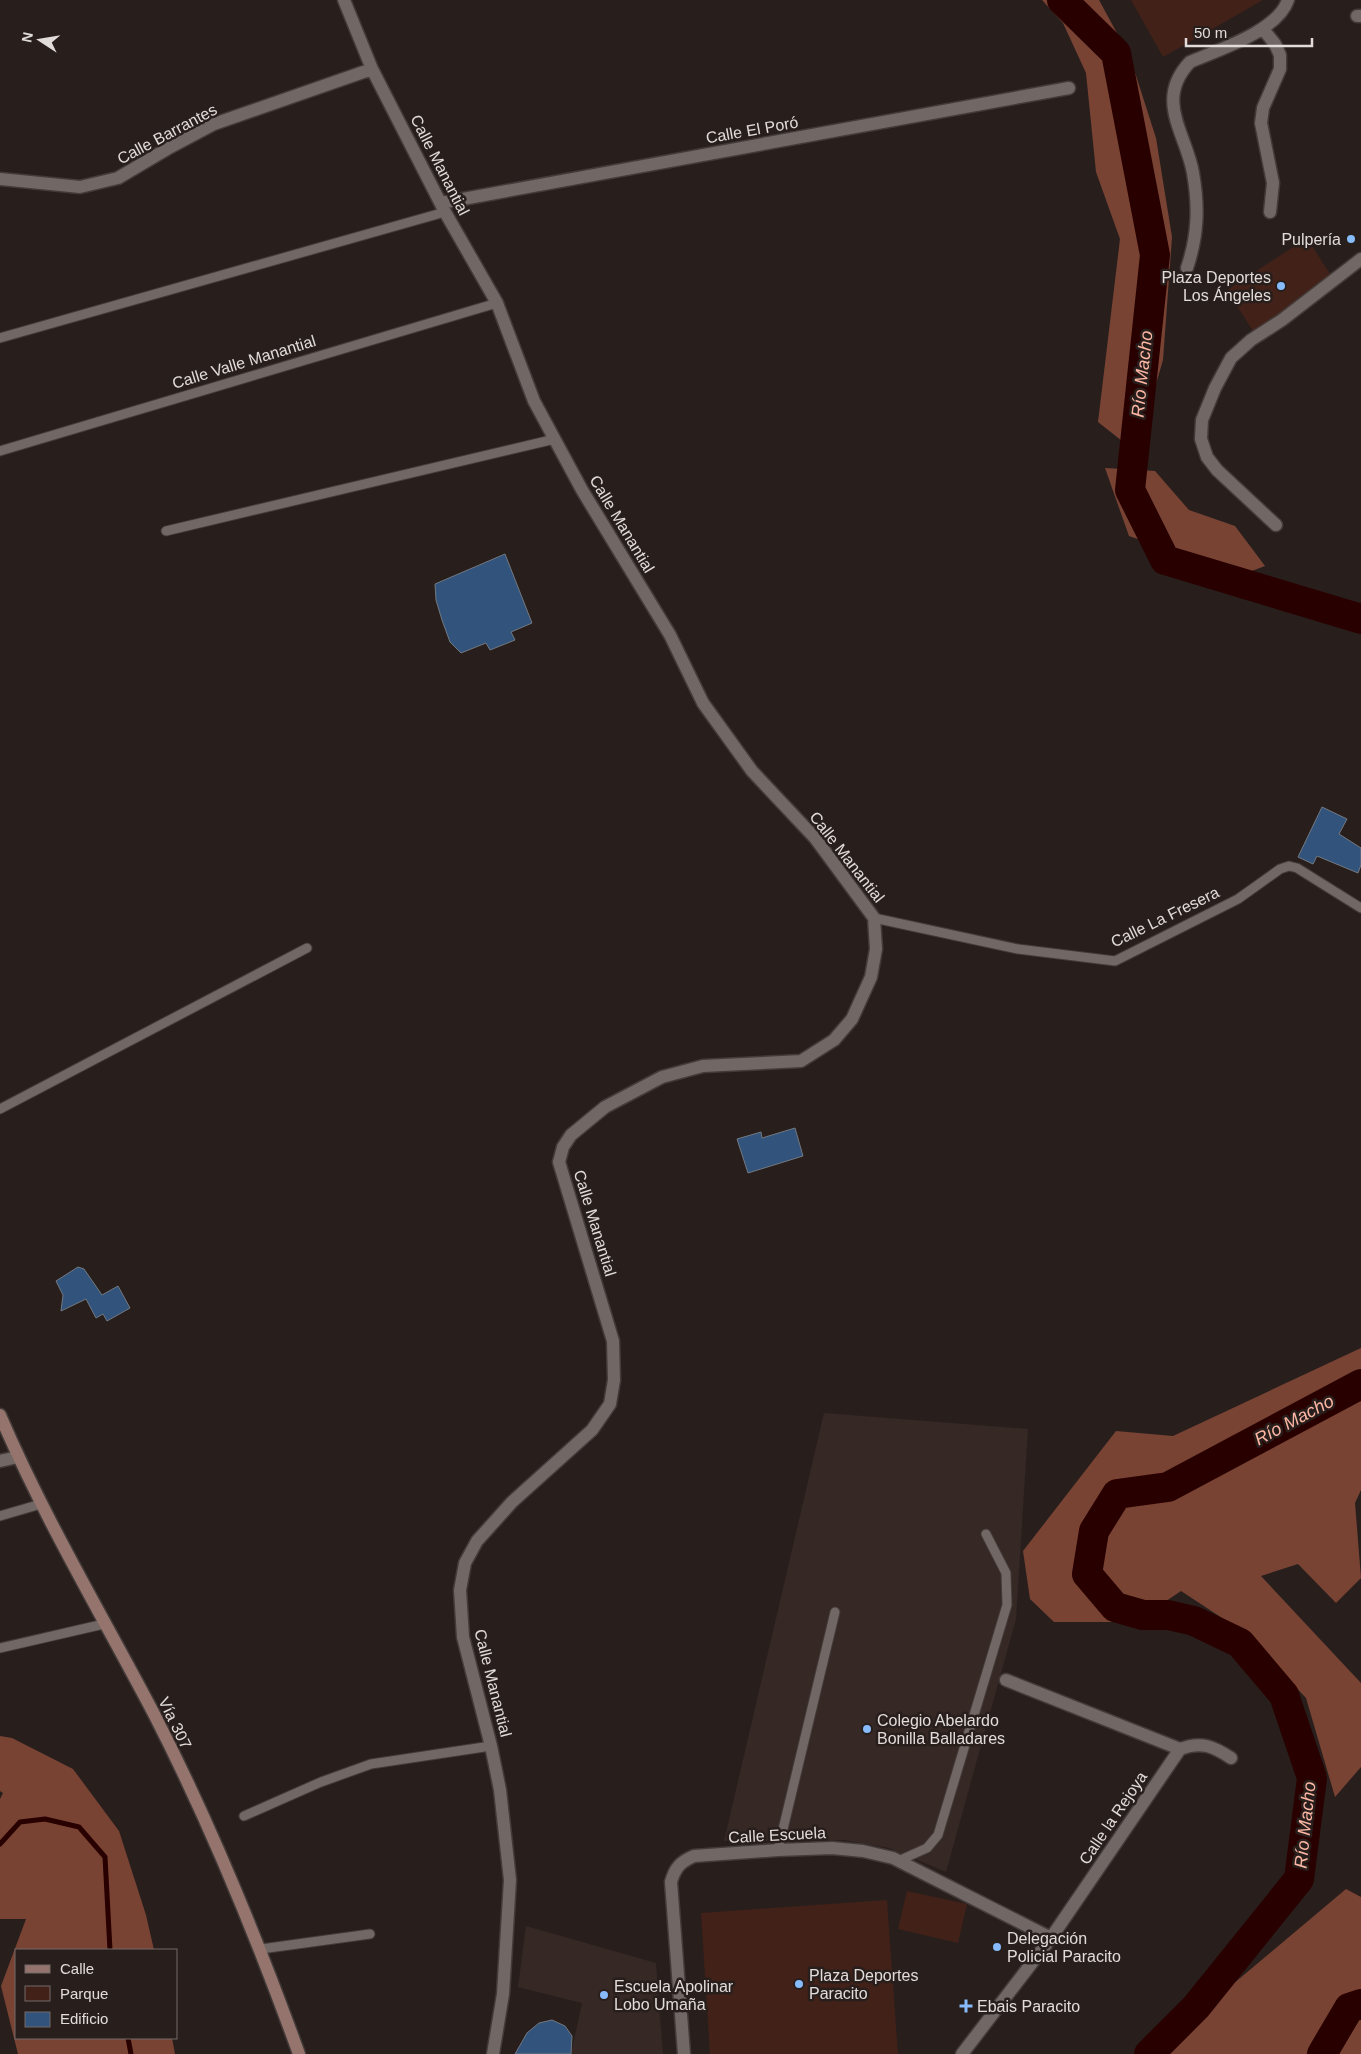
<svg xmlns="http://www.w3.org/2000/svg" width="1361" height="2054" font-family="Arial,sans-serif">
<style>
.built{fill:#362824}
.green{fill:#422118}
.forest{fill:#794334}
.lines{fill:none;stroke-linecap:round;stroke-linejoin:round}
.stream{stroke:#290000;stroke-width:5}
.river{stroke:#290000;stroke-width:30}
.building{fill:#31537c;stroke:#737981}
.lane-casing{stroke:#433b39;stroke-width:11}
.street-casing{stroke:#433b39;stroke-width:15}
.secondary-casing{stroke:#433b39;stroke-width:15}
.lane{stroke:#716764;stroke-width:9}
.street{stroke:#716764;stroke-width:12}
.secondary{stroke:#94746c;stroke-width:12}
.poi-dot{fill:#87bbfc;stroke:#281f1d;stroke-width:2}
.labels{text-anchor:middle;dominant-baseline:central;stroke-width:5;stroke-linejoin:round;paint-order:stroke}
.street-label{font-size:16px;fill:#e1dbd9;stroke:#281f1d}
.poi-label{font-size:16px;fill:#e1dbd9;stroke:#281f1d;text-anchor:start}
.water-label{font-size:18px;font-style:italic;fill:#feb7a4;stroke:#281f1d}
</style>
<rect width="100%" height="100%" fill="#281f1d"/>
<path class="built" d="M824 1413 1028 1429 1016 1619 946 1872 889 1848 844 1840 724 1841Z
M526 1926 656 1963 663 2054H571L582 2003 518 1987Z"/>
<path class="green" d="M1131 0H1263L1163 57Z
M1307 238 1335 282 1255 334 1227 290Z
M907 1891 967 1904 958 1943 898 1929Z
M887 1900 898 2054H710L701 1913Z"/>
<path class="forest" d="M1042 0H1099L1130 57 1156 138 1172 237 1163 360 1136 452 1098 422 1120 239 1096 172 1086 73 1063 23Z
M1105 468 1155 471 1189 510 1235 526 1265 566 1241 575 1129 536Z
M1361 1348V1490L1355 1503 1361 1578 1336 1603 1298 1564 1261 1576 1361 1683V1767L1335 1797 1306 1698 1245 1633 1181 1591 1147 1614 1114 1622H1054L1030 1599 1023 1551 1116 1431 1173 1436Z
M0 1736 12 1738 73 1769 119 1831 146 1915 154 1950H16V2038H172L175 2054H18L1 1986 26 1919H0V1799L3 1793 0 1791Z
M1346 1889 1361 1897V2054H1151L1160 2044 1195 2016Z"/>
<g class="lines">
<path class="stream" d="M0 1844 20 1822 45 1819 79 1827 105 1857 110 1950
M128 2038 131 2054"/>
<path class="river" d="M1062 0 1116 53 1155 255 1130 490 1165 560 1361 619
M1149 2054 1196 2007 1299 1879 1312 1778 1284 1695 1240 1643 1194 1621 1168 1615H1143L1115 1607 1087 1574 1094 1531 1117 1494 1168 1487 1361 1384
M1322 2054 1349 2008 1361 2004"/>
</g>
<path class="building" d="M505 554 532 623 511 632 515 640 490 650 486 643 461 653 450 642 442 620 436 600 435 584Z
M1322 807 1347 819 1339 834 1361 848V865L1358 873 1317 856 1313 864 1298 857Z
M795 1128 803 1156 748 1173 737 1139 761 1132 762 1138Z
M78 1267 84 1269 102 1295 118 1286 130 1308 107 1321 103 1314 96 1318 86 1299 61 1311 63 1295 56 1281Z
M552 2020 565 2026 572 2036 571 2054H515L527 2033 539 2023Z"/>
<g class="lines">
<g class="lane-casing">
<path id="lane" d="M0 338 445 212
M0 451 497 303
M166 531 555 439
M874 918 1018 949 1115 961 1238 899 1280 869 1289 866 1297 868 1361 908
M0 1109 307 948
M0 1516 41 1504
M0 1648 104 1624
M244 1816 321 1782 371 1764 491 1746
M778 1850 835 1612
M898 1861 927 1848 938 1835 1007 1605 1006 1573 986 1534
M261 1949 370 1934"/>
</g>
<g class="street-casing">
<path id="street" d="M344 0 372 69 445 212 497 303 534 401 582 490 670 635 703 703 752 771 815 838 874 918 876 949 871 977 852 1019 834 1040 801 1061 703 1066 662 1077 605 1107 571 1135 563 1147 559 1162 613 1341 614 1380 610 1404 592 1430 512 1502 477 1541 465 1563 460 1590 463 1637 491 1746 500 1790 510 1880 503 1994 493 2054
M1357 16H1361
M1263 29 1275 44 1280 55V69L1263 108 1261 123 1273 183 1270 212
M0 179 80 187 118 178 167 149 214 124 372 69
M441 203 1069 88
M1187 268C1198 235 1199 207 1193 173 1186 133 1154 100 1190 62 1218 50 1278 31 1288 0
M1276 525 1217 470 1207 457 1201 439 1202 420 1215 388 1231 358 1251 340 1282 320 1361 259
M0 1461 18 1457
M1006 1680 1180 1749
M1180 1749C1201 1741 1213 1746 1231 1758
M684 2054 671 1882C675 1868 680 1862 694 1856L778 1850 832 1848 863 1851 893 1858 1051 1938
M962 2054 1051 1938 1180 1749"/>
</g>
<g class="secondary-casing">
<path id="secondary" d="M0 1415C44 1518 102 1615 154 1714 210 1823 257 1938 299 2054"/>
</g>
<use href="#lane" class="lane"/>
<use href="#street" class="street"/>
<use href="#secondary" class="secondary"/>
</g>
<g class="poi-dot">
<circle cx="1351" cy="239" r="5"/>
<circle cx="1281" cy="286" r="5"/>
<circle cx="867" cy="1729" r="5"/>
<circle cx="997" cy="1947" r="5"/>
<circle cx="799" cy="1984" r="5"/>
<circle cx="604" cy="1995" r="5"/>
<path d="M963.5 1998.5h5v5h5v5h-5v5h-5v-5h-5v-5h5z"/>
</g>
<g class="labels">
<g class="street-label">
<text transform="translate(752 130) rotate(-10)">Calle El Poró</text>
<text transform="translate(167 134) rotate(-28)">Calle Barrantes</text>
<text transform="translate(440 165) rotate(63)">Calle Manantial</text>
<text transform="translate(244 362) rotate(-17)">Calle Valle Manantial</text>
<text transform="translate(622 524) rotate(59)">Calle Manantial</text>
<text transform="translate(847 857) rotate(52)">Calle Manantial</text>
<text transform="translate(1165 917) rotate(-26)">Calle La Fresera</text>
<text transform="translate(595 1223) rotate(73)">Calle Manantial</text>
<text transform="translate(493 1683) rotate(76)">Calle Manantial</text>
<text transform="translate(175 1723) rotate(64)">Vía 307</text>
<text transform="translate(1113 1818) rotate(-56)">Calle la Rejoya</text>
<text transform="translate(777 1835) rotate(-3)">Calle Escuela</text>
</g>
<g class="poi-label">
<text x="1341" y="239" text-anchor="end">Pulpería</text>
<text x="1271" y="277" text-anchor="end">Plaza Deportes<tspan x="1271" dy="18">Los Ángeles</tspan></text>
<text x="877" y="1720">Colegio Abelardo<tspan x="877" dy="18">Bonilla Balladares</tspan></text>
<text x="1007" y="1938">Delegación<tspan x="1007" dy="18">Policial Paracito</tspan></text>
<text x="809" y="1975">Plaza Deportes<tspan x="809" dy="18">Paracito</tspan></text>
<text x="614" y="1986">Escuela Apolinar<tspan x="614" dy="18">Lobo Umaña</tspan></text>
<text x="977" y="2006">Ebais Paracito</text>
</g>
<g class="water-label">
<text transform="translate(1142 374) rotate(-84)">Río Macho</text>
<text transform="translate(1294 1420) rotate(-28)">Río Macho</text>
<text transform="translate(1305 1825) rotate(-84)">Río Macho</text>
</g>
</g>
<rect x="15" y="1949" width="162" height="90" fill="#281f1d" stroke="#726a68"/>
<rect x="25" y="1965" width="25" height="8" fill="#94746c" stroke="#726a68"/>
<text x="60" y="1974" font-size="15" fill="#e1dbd9">Calle</text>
<rect x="25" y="1986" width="25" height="15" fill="#422118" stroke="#726a68"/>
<text x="60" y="1999" font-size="15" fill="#e1dbd9">Parque</text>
<rect x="25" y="2012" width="25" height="15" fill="#31537c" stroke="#726a68"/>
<text x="60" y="2024" font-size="15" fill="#e1dbd9">Edificio</text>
<g transform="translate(40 40) rotate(282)" stroke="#281f1d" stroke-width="4" paint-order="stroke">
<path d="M0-4L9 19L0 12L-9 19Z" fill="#e1dbd9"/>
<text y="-8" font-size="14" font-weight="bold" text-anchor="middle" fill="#e1dbd9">N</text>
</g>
<path d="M1186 38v8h126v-8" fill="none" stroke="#e1dbd9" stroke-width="2.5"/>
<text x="1194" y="38" font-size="15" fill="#e1dbd9" stroke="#281f1d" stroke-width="4" paint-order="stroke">50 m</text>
</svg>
